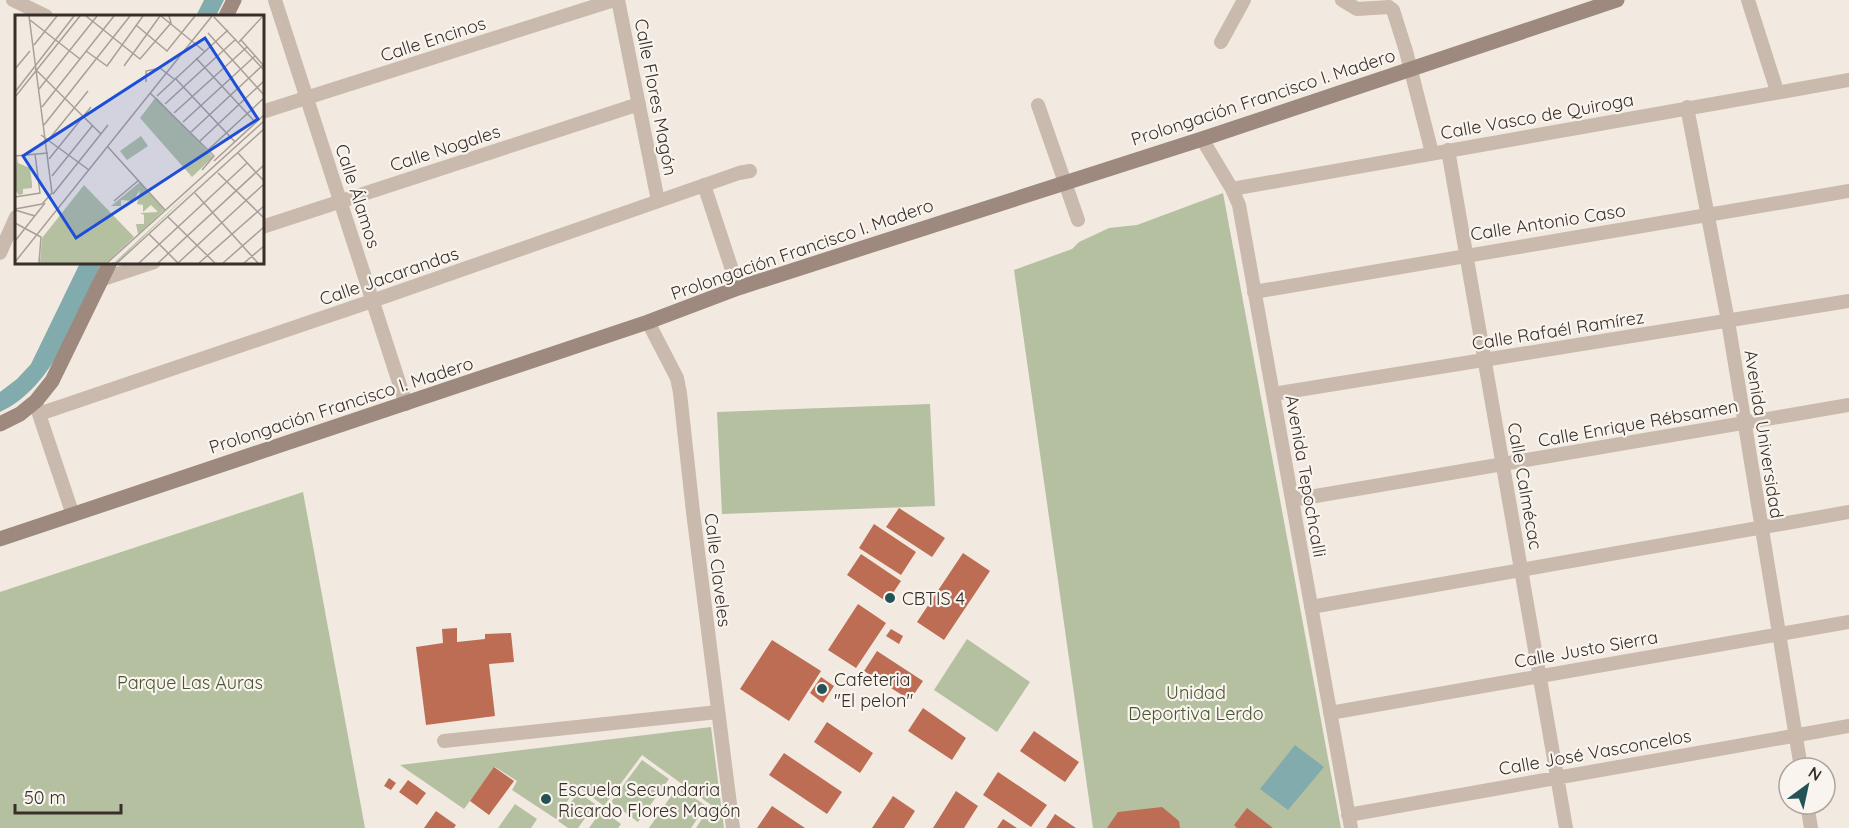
<svg xmlns="http://www.w3.org/2000/svg" width="1849" height="828" font-family="Quicksand,sans-serif">
<style>
.green{fill:#b5c0a1}
.water{fill:#81abad}
.building{fill:#bd6d53}
.lines{fill:none;stroke-linecap:round;stroke-linejoin:round}
.street{stroke:#c9baad;stroke-width:14}
.secondary{stroke:#9d897e;stroke-width:15}
.poi-dot{fill:#235357;stroke:#f9f4ed;stroke-width:2}
.labels{text-anchor:middle;dominant-baseline:central;stroke-width:4.5;stroke-linejoin:round;paint-order:stroke}
.street-label{font-size:18px;fill:#382f2b;stroke:#f9f4ed}
.poi-label{font-size:18px;fill:#382f2b;stroke:#f9f4ed;text-anchor:start}
.park-label{font-size:18px;fill:#475530;stroke:#f9f4ed}
.inset-road{fill:none;stroke:#a89f98;stroke-width:1.5}
.view{fill:#1d4ed8;fill-opacity:0.15;stroke:#1d4ed8;stroke-width:3}
.inset-edge{fill:none;stroke:#382f2b;stroke-width:3}
</style>
<rect width="100%" height="100%" fill="#f2eae0"/>
<path class="green" d="M1223 193 1341 828H1093L1014 270 1072 249 1079 242 1109 228 1137 225Z
M930 404 935 506 722 514 717 412Z
M303 492 365 828H0V592Z
M967 639 1030 682 997 732 934 690Z
M711 727 724 828H696L711 805 642 755 604 806 577 786 556 819 512 790 517 781 495 767 464 809 400 765Z
M642 760 669 779 638 822 611 802Z
M678 786 706 806 691 828H649Z
M578 792 595 804 578 828H568L558 821Z
M515 804 537 819 531 828H498Z
M602 810 621 824 618 828H589Z"/>
<path class="water" d="M204 0H224L216 16H196Z
M80 263H101C78 313 54 388 0 412V392L17 379 31 364Z
M1295 745 1324 767 1288 810 1260 789Z"/>
<path class="building" d="M899 508 945 538 932 557 886 527Z
M874 524 916 552 901 575 859 548Z
M963 553 990 571 944 640 917 622Z
M861 554 901 581 887 602 847 575Z
M858 604 886 623 856 668 828 650Z
M457 628V642L485 639V634L511 633 514 662 489 664 495 716 426 725 416 647 443 643 442 629Z
M891 629 903 636 899 644 886 636Z
M772 640 821 671 789 721 740 689Z
M877 651 923 681 910 700 864 671Z
M821 677 834 686 823 703 810 693Z
M923 708 966 738 952 760 908 731Z
M827 722 873 753 860 773 814 742Z
M1034 731 1079 762 1065 782 1020 751Z
M784 753 842 792 827 814 769 775Z
M494 767 514 781 489 815 470 801Z
M998 772 1047 805 1031 827 983 795Z
M389 778 396 783 391 790 384 786Z
M408 780 426 793 417 805 399 792Z
M956 791 978 806 964 828H933Z
M893 796 915 811 904 828H872Z
M772 806 805 828H757Z
M1162 807 1179 821 1180 828H1107L1118 812Z
M1247 808 1273 828H1237L1234 825Z
M436 811 456 825 454 828H424Z
M1055 814 1076 828H1046Z
M1003 819 1017 828H997Z"/>
<g class="lines">
<path class="street" d="M13 0 46 16
M275 0 406 404
M618 0 658 201
M1342 0 1357 9 1389 7 1393 10 1406 51 1432 153
M1748 0 1777 91
M1221 42 1244 0
M1038 105 1078 220
M1687 107 1728 321 1801 768
M262 112 614 0
M1202 139 1232 189 1239 205 1351 828
M1448 150 1566 828
M704 185 738 288
M1232 189 1849 80
M262 227 639 104
M0 253 16 217
M103 279 154 262
M1254 292 1849 191
M648 322 677 378 680 393 693 512 733 828
M1273 394 1849 301
M37 406 39 414 73 515
M39 414 372 301 739 173 750 171
M1292 500 1849 405
M1311 607 1849 512
M1330 713 1849 622
M444 741 718 712
M1807 804 1811 828
M1348 815 1849 726"/>
<path class="secondary" d="M226 16 234 0
M0 424 20 414 36 401 52 381 110 262
M0 539 648 322 738 288 1202 139 1617 0"/>
</g>
<g class="poi-dot">
<circle cx="890" cy="598" r="6"/>
<circle cx="822" cy="689" r="6"/>
<circle cx="546" cy="799" r="6"/>
</g>
<g class="labels">
<g class="street-label">
<text transform="translate(433 39) rotate(-18)">Calle Encinos</text>
<text transform="translate(656 97) rotate(79)">Calle Flores Magón</text>
<text transform="translate(1263 97) rotate(-18)">Prolongación Francisco I. Madero</text>
<text transform="translate(1537 116) rotate(-10)">Calle Vasco de Quiroga</text>
<text transform="translate(445 148) rotate(-18)">Calle Nogales</text>
<text transform="translate(358 196) rotate(72)">Calle Álamos</text>
<text transform="translate(1548 222) rotate(-9)">Calle Antonio Caso</text>
<text transform="translate(802 249) rotate(-19)">Prolongación Francisco I. Madero</text>
<text transform="translate(389 276) rotate(-19)">Calle Jacarandas</text>
<text transform="translate(1558 330) rotate(-9)">Calle Rafaél Ramírez</text>
<text transform="translate(341 405) rotate(-18)">Prolongación Francisco I. Madero</text>
<text transform="translate(1638 423) rotate(-10)">Calle Enrique Rébsamen</text>
<text transform="translate(1764 434) rotate(81)">Avenida Universidad</text>
<text transform="translate(1306 476) rotate(80)">Avenida Tepochcalli</text>
<text transform="translate(1525 486) rotate(80)">Calle Calmécac</text>
<text transform="translate(718 570) rotate(83)">Calle Claveles</text>
<text transform="translate(1586 649) rotate(-10)">Calle Justo Sierra</text>
<text transform="translate(1595 752) rotate(-10)">Calle José Vasconcelos</text>
</g>
<g class="poi-label">
<text x="902" y="598">CBTIS 4</text>
<text x="834" y="679">Cafeteria<tspan x="834" dy="21">"El pelon"</tspan></text>
<text x="558" y="789">Escuela Secundaria<tspan x="558" dy="21">Ricardo Flores Magón</tspan></text>
</g>
<g class="park-label">
<text x="190" y="682">Parque Las Auras</text>
<text x="1196" y="692">Unidad<tspan x="1196" dy="21">Deportiva Lerdo</tspan></text>
</g>
</g>
<g transform="translate(15 15)">
<rect width="249" height="249" fill="#f2eae0"/>
<path d="M141 82 198 142 177 162 125 103ZM126 121 133 131 112 145 105 136ZM2 141 3 148 15 153 17 168V173L8 174V179L4 180 0 175ZM190 163 101 248H96L100 247ZM125 167 149 195 123 219 121 209H129V200L125 198 143 197 136 190 128 197V190L122 189 125 175 118 186 106 185V191H96ZM69 170 119 222 91 248H25L27 223Z" fill="#b5c0a1"/>
<path class="inset-road" d="M71 1 125 44 156 8 154 1M146 1 189 36M199 2 249 55M15 5 65 44M121 10 152 36 180 1M193 18 249 80M226 25 249 51M224 27 248 1M19 30 42 1M71 36 92 51 128 1M181 43 241 108M109 51 145 1M0 54 15 36M20 54 86 119M160 63 220 127M131 67V56L145 53 159 64M24 74 82 1M0 77 59 1M135 78 199 141 187 155M142 81 213 15M0 82 65 1M150 89 221 24M27 92 99 1M159 98 232 32M168 107 240 41M29 110 115 1M176 117 248 50M26 120 74 155M35 123 73 76M185 126 249 66M92 131 150 195M193 135 249 83M223 138 249 166M0 141 33 138M219 141 249 114M34 144 76 92M199 146 249 100M203 158 249 203M37 161 78 110M180 178 243 248M38 179 93 110M0 182 25 178 20 139M99 186 124 165M0 194 27 189 37 178 14 1M0 195 20 201M153 202 200 248M0 208 26 222 24 248M134 219 163 248 249 169M0 226 30 188M0 247 197 1M92 248 249 106M102 248 220 140M124 248 232 148M143 248 249 150M184 248 249 191M208 248 249 212M229 248 249 231"/>
<path class="view" d="M190 23 243 104 61 223 8 141Z"/>
<rect width="249" height="249" class="inset-edge"/>
</g>
<g transform="translate(1807 786) rotate(33)"><circle r="28" fill="#f9f4ed" stroke="#aca59f" stroke-width="1.5"/>
<path d="M0-4.5L10 22L0 15L-10 22Z" fill="#235357"/>
<text y="-9" font-size="16" font-weight="bold" text-anchor="middle" fill="#382f2b">N</text>
</g>
<path d="M15 804v9h106v-9" fill="none" stroke="#382f2b" stroke-width="3"/>
<text x="24" y="804" font-size="18" fill="#382f2b" stroke="#f9f4ed" stroke-width="4.5" paint-order="stroke">50 m</text>
</svg>
